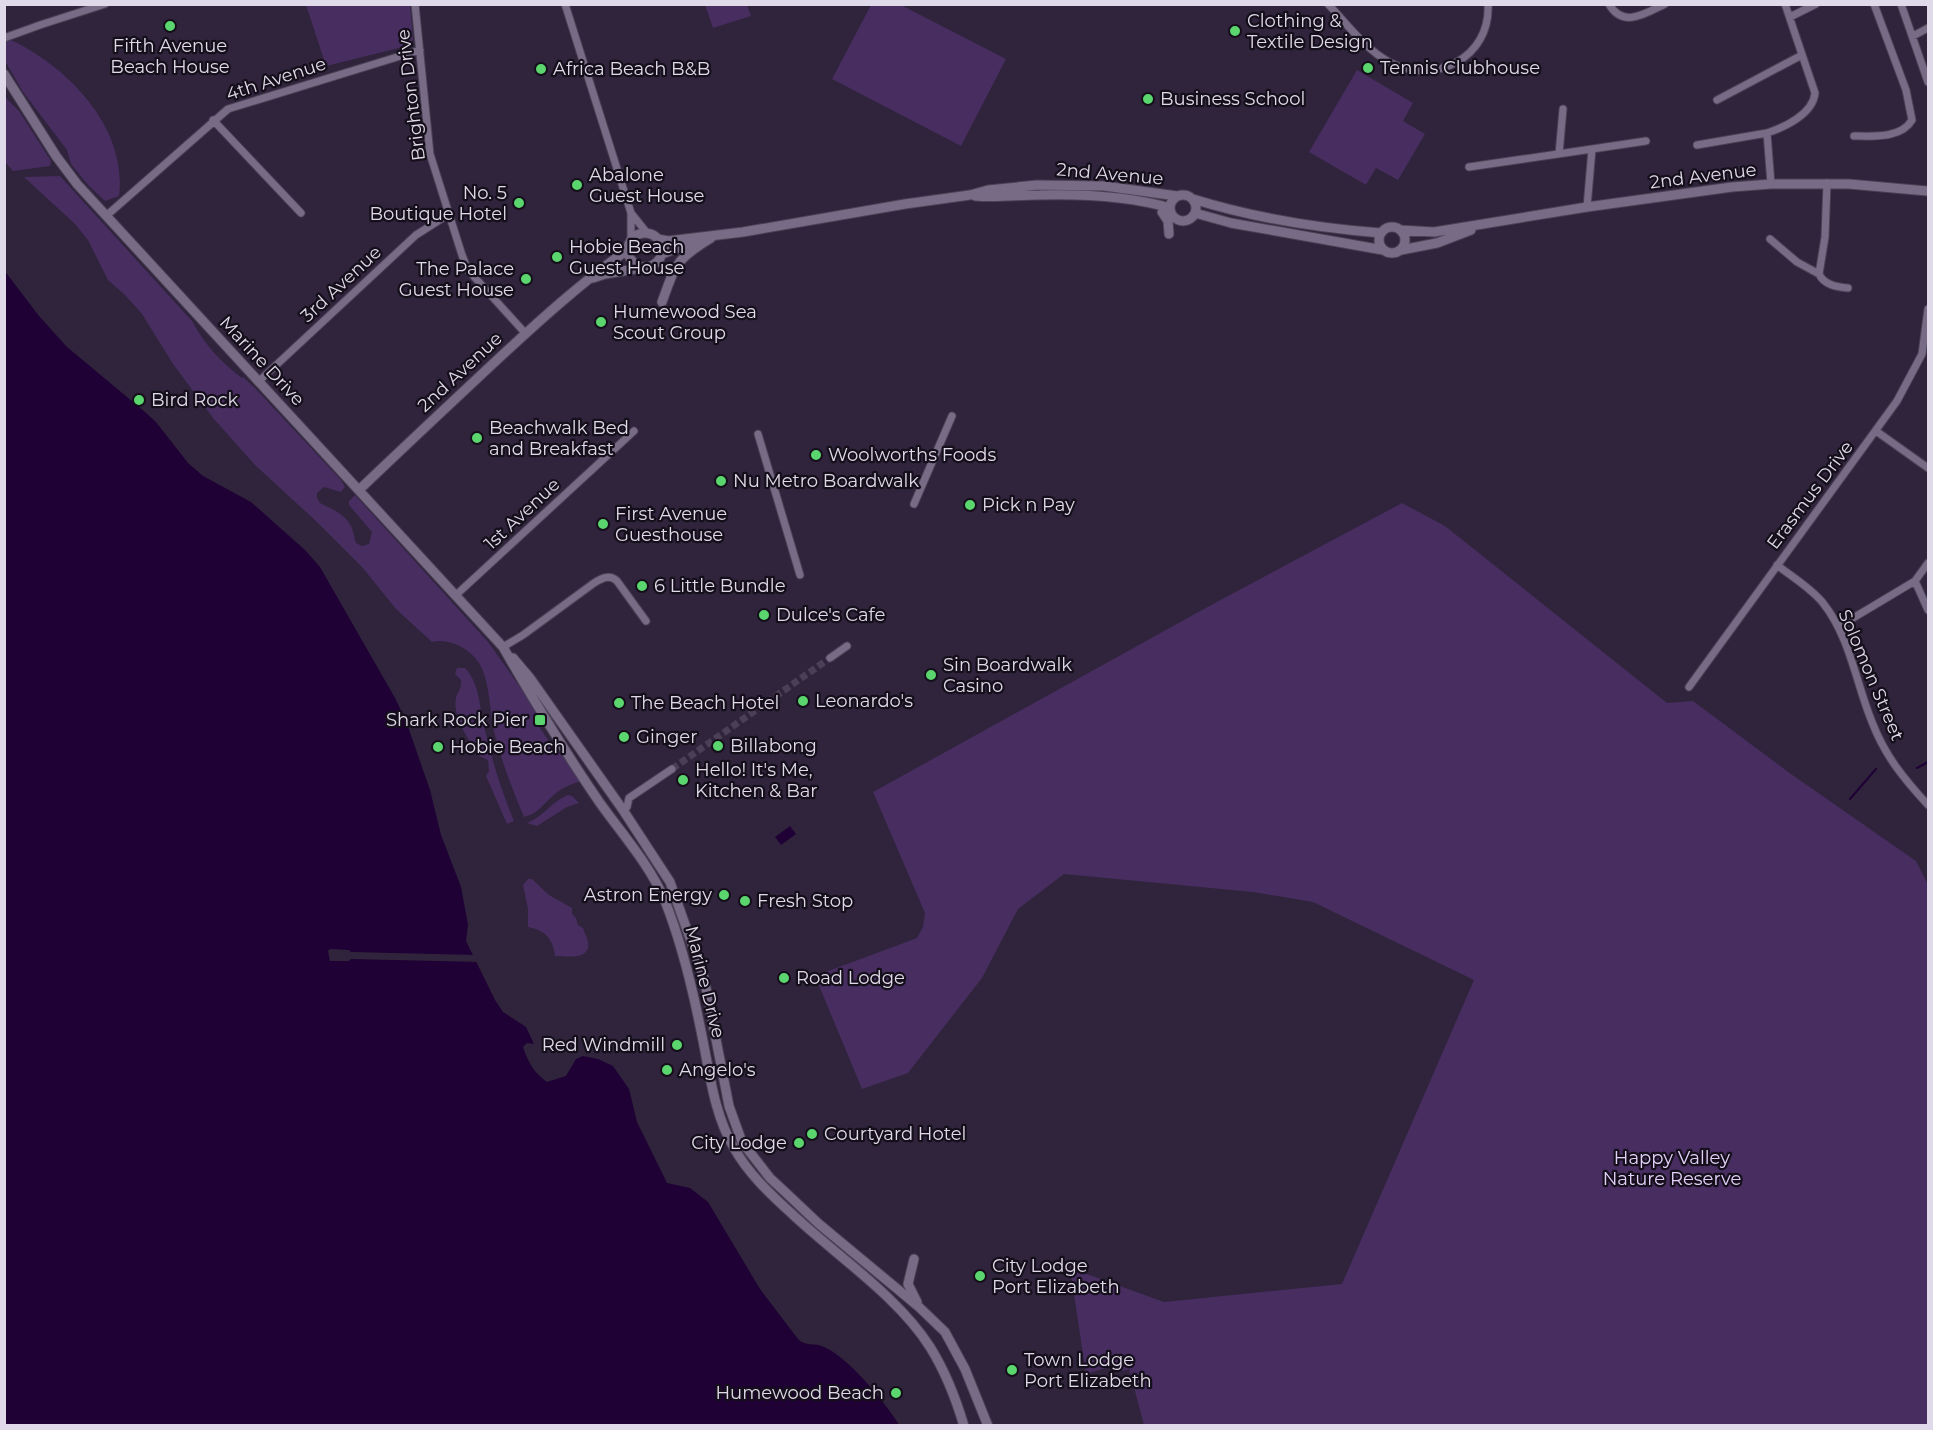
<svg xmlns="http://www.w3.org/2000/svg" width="1933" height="1430" font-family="Montserrat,sans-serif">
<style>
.green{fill:#472d60}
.water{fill:#1f0135}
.pier{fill:#2f243b}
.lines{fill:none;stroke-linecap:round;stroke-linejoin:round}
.stream{stroke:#1f0135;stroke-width:2}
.street-tunnel{stroke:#4a3f55;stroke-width:7;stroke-dasharray:7 3.5;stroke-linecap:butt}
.street-casing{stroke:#4b4155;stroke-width:9}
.secondary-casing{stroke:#4b4155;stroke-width:11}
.street{stroke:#776b86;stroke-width:7}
.secondary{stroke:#776b86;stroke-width:9}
.poi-dot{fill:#5bd56e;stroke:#140f1a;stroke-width:2}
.labels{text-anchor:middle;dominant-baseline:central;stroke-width:4.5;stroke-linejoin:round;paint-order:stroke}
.poi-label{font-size:18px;fill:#e0d9e9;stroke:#140f1a;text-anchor:start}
.street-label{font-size:18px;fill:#e0d9e9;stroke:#140f1a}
.park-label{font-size:18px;fill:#e3d0f9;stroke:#140f1a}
</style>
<rect width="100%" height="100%" fill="#2f243b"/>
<path class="green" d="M306 5H410L413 40 409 45 403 47 326 66Z
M705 5H747L751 16 713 28Z
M871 5H901L1006 59 961 146 832 79Z
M11 40C68 67 128 128 119 196L105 201 88 185 71 164 67 150 23 92 5 61V44L7 41Z
M1357 70 1413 103 1403 121 1425 134 1398 180 1376 168 1366 185 1309 152Z
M4 96 19 111 51 161 50 166 13 171 5 162Z
M60 176 192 321C206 346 219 360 242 378L243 377 254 387 341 480 345 487 341 492 324 487 317 493V498L320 503C332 509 346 514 352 528 354 533 354 538 356 543L362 546 369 544 372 532 349 505V501L355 495 489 643 534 707 540 728 551 744 585 780C574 783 562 787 554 795 543 804 539 813 524 817 513 791 502 763 495 735 489 713 491 683 479 663 469 648 449 638 432 642L396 609 362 567 318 523 255 465 213 418 173 364 142 314 125 295 108 280 88 240 75 224 24 177Z
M1402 503 1445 526 1667 703 1693 701 1791 774 1916 861 1928 885V1425H1144L1129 1369 1122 1371 1119 1364 1086 1374 1070 1268 1164 1302 1342 1284 1474 980 1313 902 1253 892 1064 874 1018 909 982 978 908 1073 862 1089 815 976 917 938 923 927 925 913 873 792 1202 610Z
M457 668H465C481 685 479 709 485 730 492 761 502 792 514 821L507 824 486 776 489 771 488 760 477 755C469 739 452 716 456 698 458 690 461 692 461 680L455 674Z
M568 795 572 796 579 803 567 807 537 826 527 823C543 817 551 802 568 795Z
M528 879H532L549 895 572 908V914L576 918 578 925 583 928C584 932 587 937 588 942 591 961 566 956 555 956 553 939 545 930 528 927V909L523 885Z"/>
<path class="water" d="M4 270 39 316 67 347 145 412 156 422 188 463 203 476 251 502 305 550 320 567 395 698 406 721 430 790 441 835 461 887 468 925 466 941 495 1000 503 1012 526 1027 534 1044 527 1043 523 1047C528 1062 534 1073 547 1082L566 1076 576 1059 583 1056 598 1059 613 1066 629 1089 637 1122 667 1183 690 1188 708 1202 760 1289 798 1339C806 1347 814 1342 824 1347 848 1357 886 1403 899 1425H5Z
M790 826 796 834 781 845 775 837Z"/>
<path class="pier" d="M330 949 349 950 351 952 476 955 480 962 351 959 349 961H330L328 951Z"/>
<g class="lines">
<path class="stream" d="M1917 768 1928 762
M1850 799 1876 769"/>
<path class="street-tunnel" d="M672 769 830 658"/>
<g class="street-casing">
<path id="street" d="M415 4 430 154 462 255 468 270 526 334
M565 4 631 213V239
M1328 4C1347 24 1365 49 1389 62 1434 86 1491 58 1488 4
M1609 4C1623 29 1646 13 1665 4
M1901 4 1928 82
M1790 17 1816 4
M1913 36 1928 28
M4 38 40 25 105 4
M1717 100 1802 55
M213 120 301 213
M1854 136C1872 136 1901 139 1912 120L1906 90 1874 4
M1697 145 1767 133
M1592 149 1646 141
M1559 154 1563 109
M1469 167 1592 149 1587 207
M1827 183 1825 237 1819 274C1824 285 1837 287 1848 288
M1771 184 1767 133C1785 127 1813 114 1815 93L1785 4
M631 213 647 233
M106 216 228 109 420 50
M1770 239 1797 262 1819 274
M258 382 416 235 449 214
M1876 431 1928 468
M758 434 800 575
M914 504 952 416
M1777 565C1792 577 1811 588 1823 603 1850 637 1856 683 1872 722 1885 756 1904 779 1928 805
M1915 581 1928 610
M456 595 634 431
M1838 627 1915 581 1928 563
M503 647 523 635 594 583C602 578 610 574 617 581L646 621
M830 658 847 646
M1689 687 1897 401 1922 354 1928 309
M623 810 627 807 629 798 672 769"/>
</g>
<g class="secondary-casing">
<path id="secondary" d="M4 74 56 156 77 184 503 647 518 673C544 717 571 761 600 803 622 834 650 865 665 901 682 944 693 990 702 1036 710 1074 714 1114 734 1148 748 1173 769 1193 790 1212 834 1254 898 1296 930 1347 945 1371 956 1399 964 1426
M1170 208a13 13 0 1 1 26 0a13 13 0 1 1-26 0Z
M975 196C997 198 1018 195 1040 195 1082 194 1129 196 1170 208
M1193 199C1254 218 1317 228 1381 233
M1162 212 1168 221 1169 234
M1195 213 1231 223 1383 250
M1379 240a13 13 0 1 1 26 0a13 13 0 1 1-26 0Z
M1400 230 1434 232 1587 207 1732 187 1771 184H1849L1927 191
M628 250a17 17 0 1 1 34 0a17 17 0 1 1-34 0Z
M658 239 668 241 743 232 905 204 970 195 988 190 1037 185 1104 186 1177 196
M1401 250 1437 243 1471 230
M662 254 693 242
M593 278 605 274 641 268
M662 302C676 264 675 260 711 238
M359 490C405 446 452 402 498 359 540 320 581 283 627 250
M513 658 530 678 623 810 670 882 704 978 729 1106 742 1142 770 1178 783 1190 819 1224 919 1307 945 1332 965 1369 988 1426
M914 1259 908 1284 917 1302"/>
</g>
<use href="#street" class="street"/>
<use href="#secondary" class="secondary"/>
</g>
<g class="poi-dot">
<circle cx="170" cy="26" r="6"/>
<circle cx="1235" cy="31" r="6"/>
<circle cx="1368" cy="68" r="6"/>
<circle cx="541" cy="69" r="6"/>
<circle cx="1148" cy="99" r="6"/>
<circle cx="577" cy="185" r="6"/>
<circle cx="519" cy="203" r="6"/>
<circle cx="557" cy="257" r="6"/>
<circle cx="526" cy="279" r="6"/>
<circle cx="601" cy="322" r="6"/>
<circle cx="139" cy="400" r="6"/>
<circle cx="477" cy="438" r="6"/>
<circle cx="816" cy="455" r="6"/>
<circle cx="721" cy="481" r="6"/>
<circle cx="970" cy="505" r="6"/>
<circle cx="603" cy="524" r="6"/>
<circle cx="642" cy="586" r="6"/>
<circle cx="764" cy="615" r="6"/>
<circle cx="931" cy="675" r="6"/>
<circle cx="803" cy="701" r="6"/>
<circle cx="619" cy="703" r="6"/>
<rect x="534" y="714" width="12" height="12" rx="3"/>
<circle cx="624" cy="737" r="6"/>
<circle cx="718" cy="746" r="6"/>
<circle cx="438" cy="747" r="6"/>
<circle cx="683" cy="780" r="6"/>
<circle cx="724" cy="895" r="6"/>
<circle cx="745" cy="901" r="6"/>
<circle cx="784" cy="978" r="6"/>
<circle cx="677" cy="1045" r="6"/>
<circle cx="667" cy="1070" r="6"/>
<circle cx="812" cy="1134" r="6"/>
<circle cx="799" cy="1143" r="6"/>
<circle cx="980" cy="1276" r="6"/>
<circle cx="1012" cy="1370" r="6"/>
<circle cx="896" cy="1393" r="6"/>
</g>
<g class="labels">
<g class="poi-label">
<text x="1247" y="21">Clothing &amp;<tspan x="1247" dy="21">Textile Design</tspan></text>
<text x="170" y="46" text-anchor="middle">Fifth Avenue<tspan x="170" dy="21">Beach House</tspan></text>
<text x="1380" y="68">Tennis Clubhouse</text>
<text x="553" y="69">Africa Beach B&amp;B</text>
<text x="1160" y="99">Business School</text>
<text x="589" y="175">Abalone<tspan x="589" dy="21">Guest House</tspan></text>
<text x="507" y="193" text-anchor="end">No. 5<tspan x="507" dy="21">Boutique Hotel</tspan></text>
<text x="569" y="247">Hobie Beach<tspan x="569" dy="21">Guest House</tspan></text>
<text x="514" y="269" text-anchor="end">The Palace<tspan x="514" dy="21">Guest House</tspan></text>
<text x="613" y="312">Humewood Sea<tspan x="613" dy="21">Scout Group</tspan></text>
<text x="151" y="400">Bird Rock</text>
<text x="489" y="428">Beachwalk Bed<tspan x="489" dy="21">and Breakfast</tspan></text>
<text x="828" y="455">Woolworths Foods</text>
<text x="733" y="481">Nu Metro Boardwalk</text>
<text x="982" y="505">Pick n Pay</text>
<text x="615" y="514">First Avenue<tspan x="615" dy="21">Guesthouse</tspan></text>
<text x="654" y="586">6 Little Bundle</text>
<text x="776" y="615">Dulce's Cafe</text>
<text x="943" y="665">Sin Boardwalk<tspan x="943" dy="21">Casino</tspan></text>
<text x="815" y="701">Leonardo's</text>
<text x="631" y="703">The Beach Hotel</text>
<text x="528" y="720" text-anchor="end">Shark Rock Pier</text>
<text x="636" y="737">Ginger</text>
<text x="730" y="746">Billabong</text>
<text x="450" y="747">Hobie Beach</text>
<text x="695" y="770">Hello! It's Me,<tspan x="695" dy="21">Kitchen &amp; Bar</tspan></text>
<text x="712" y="895" text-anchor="end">Astron Energy</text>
<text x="757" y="901">Fresh Stop</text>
<text x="796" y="978">Road Lodge</text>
<text x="665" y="1045" text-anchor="end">Red Windmill</text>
<text x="679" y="1070">Angelo's</text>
<text x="824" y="1134">Courtyard Hotel</text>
<text x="787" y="1143" text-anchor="end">City Lodge</text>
<text x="992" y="1266">City Lodge<tspan x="992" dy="21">Port Elizabeth</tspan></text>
<text x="1024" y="1360">Town Lodge<tspan x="1024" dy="21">Port Elizabeth</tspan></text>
<text x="884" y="1393" text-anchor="end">Humewood Beach</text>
</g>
<g class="street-label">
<text transform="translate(276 79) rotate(-18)">4th Avenue</text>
<text transform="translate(411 95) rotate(-97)">Brighton Drive</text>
<text transform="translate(1110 174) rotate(5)">2nd Avenue</text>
<text transform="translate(1703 176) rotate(-7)">2nd Avenue</text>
<text transform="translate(341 284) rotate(-43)">3rd Avenue</text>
<text transform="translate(262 361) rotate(47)">Marine Drive</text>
<text transform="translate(460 372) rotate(-43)">2nd Avenue</text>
<text transform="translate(1810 495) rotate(-53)">Erasmus Drive</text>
<text transform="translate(522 514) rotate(-43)">1st Avenue</text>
<text transform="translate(1871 675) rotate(67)">Solomon Street</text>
<text transform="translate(705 982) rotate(76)">Marine Drive</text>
</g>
<g class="park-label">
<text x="1672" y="1158">Happy Valley<tspan x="1672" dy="21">Nature Reserve</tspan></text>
</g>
</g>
<rect width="1933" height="1430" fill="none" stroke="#e0d9e9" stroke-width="12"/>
</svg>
